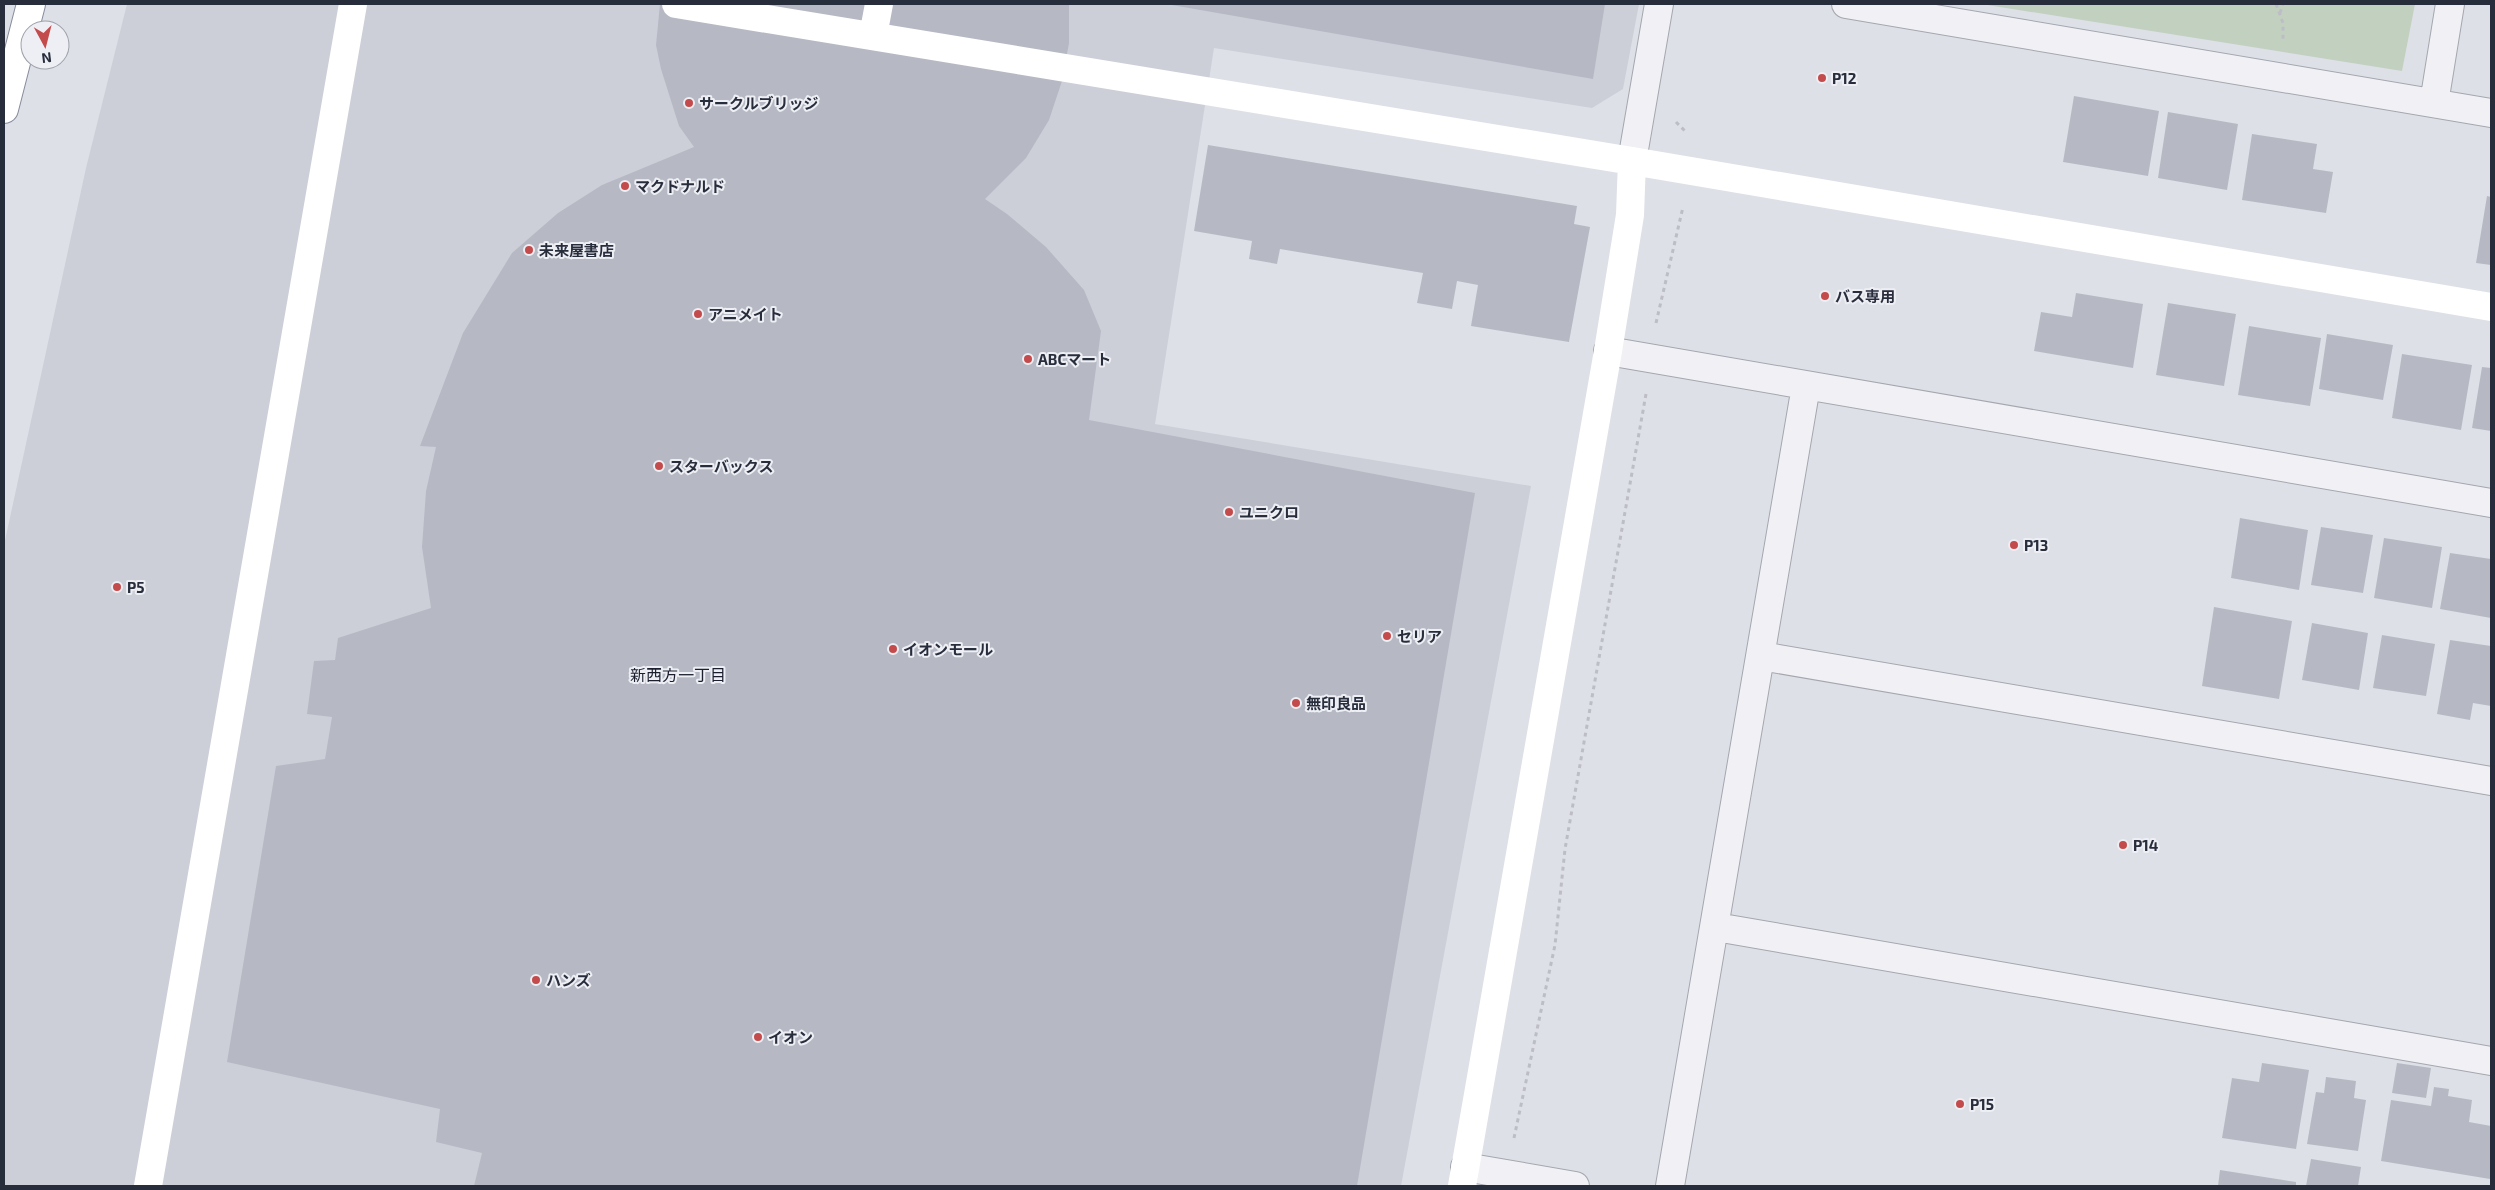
<svg xmlns="http://www.w3.org/2000/svg" width="2495" height="1190" font-family="'Exo 2','Noto Sans JP',sans-serif">
<style>
.built{fill:#cccfd8}
.green{fill:#c2d0c0}
.building{fill:#b6b9c3}
.lines{fill:none;stroke-linecap:round;stroke-linejoin:round}
.street-casing{stroke:#a4a7b0;stroke-width:30}
.highway-casing{stroke:#878c9c;stroke-width:30}
.path{stroke:#bdbec5;stroke-width:3;stroke-dasharray:4 4;stroke-linecap:butt}
.street{stroke:#f1f1f5;stroke-width:28}
.secondary{stroke:#fff;stroke-width:28}
.highway{stroke:#fff;stroke-width:28}
.poi-dot{fill:#c44b4c;stroke:#edeff4;stroke-width:2}
.labels{text-anchor:middle;dominant-baseline:central;stroke-width:4;stroke-linejoin:round;paint-order:stroke}
.poi-label{font-size:15px;font-weight:bold;fill:#282d3c;stroke:#edeff4;text-anchor:start}
.neighbourhood-label{font-size:16px;fill:#1b1e2d;stroke:#edeff4}
</style>
<rect width="100%" height="100%" fill="#dee0e7"/>
<path class="built" d="M127 4H1639L1623 89 1592 108 1214 48 1155 424 1531 486 1401 1186H4V545L86 168Z"/>
<path class="green" d="M1981 4H2415L2402 71Z"/>
<path class="building" d="M660 4H1069V43L1062 81 1049 120 1026 158 985 199 1007 214 1046 247 1084 290 1101 331 1089 420 1475 493 1357 1186H474L482 1153 436 1142 440 1109 227 1062 276 766 325 759 332 717 307 714 314 661 335 660 338 638 431 608 422 547 426 491 436 447 420 446 463 333 512 253 558 213 602 185 694 147 679 126 661 69 656 45Z
M1166 4H1605L1593 79Z
M2074 96 2159 111 2148 176 2063 162Z
M2168 112 2238 124 2227 190 2158 178Z
M2252 134 2317 144 2313 169 2333 172 2326 213 2242 200Z
M1208 145 1577 206 1574 224 1590 227 1569 342 1471 326 1478 285 1457 281 1452 309 1417 303 1423 273 1280 249 1277 264 1249 259 1252 241 1194 231Z
M2487 196 2491 197V265L2476 263Z
M2076 293 2143 304 2133 368 2034 351 2041 312 2072 317Z
M2168 303 2236 314 2224 386 2156 375Z
M2249 326 2321 338 2310 406 2238 395Z
M2327 334 2393 345 2383 400 2319 389Z
M2402 354 2472 365 2461 430 2392 418Z
M2482 367 2491 368V431L2472 428Z
M2240 518 2308 530 2299 590 2231 578Z
M2321 527 2373 535 2363 593 2311 585Z
M2384 538 2442 547 2432 608 2374 598Z
M2450 553 2491 559V618L2440 609Z
M2214 607 2292 621 2279 699 2202 686Z
M2312 623 2368 633 2359 690 2302 680Z
M2382 635 2435 644 2426 696 2373 688Z
M2450 640 2491 646V706L2473 703 2470 720 2437 714Z
M2262 1063 2309 1070 2296 1149 2222 1138 2232 1078 2259 1082Z
M2397 1063 2431 1068 2426 1098 2392 1093Z
M2326 1077 2356 1081 2354 1098 2366 1100 2358 1151 2307 1144 2316 1092 2324 1093Z
M2434 1087 2449 1089 2448 1096 2472 1100 2469 1122 2491 1126 2490 1179 2381 1161 2391 1100 2431 1106Z
M2311 1159 2361 1167 2358 1186H2306Z
M2220 1170 2296 1182V1186H2218Z"/>
<g class="lines">
<g class="street-casing">
<path id="street" d="M1846 4 2491 113
M2434 103 2450 4
M1632 161 1659 4
M1608 351 2491 503
M1761 656 2491 781
M1716 927 2491 1061
M1465 1167 1575 1186
M1670 1186 1806 386"/>
</g>
<g class="highway-casing">
<path id="highway" d="M4 109 31 4"/>
</g>
<path class="path" d="M2276 4 2283 23V40
M2280 13 2283 4
M1676 122 1686 132
M1656 323 1683 207
M1514 1138 1555 945 1565 849 1646 394"/>
<use href="#street" class="street"/>
<path class="secondary" d="M676 4 1632 161 2491 307
M873 36 879 4
M148 1186 353 4
M1462 1186 1608 351 1630 215 1632 161"/>
<use href="#highway" class="highway"/>
</g>
<g class="poi-dot">
<circle cx="1822" cy="78" r="5"/>
<circle cx="689" cy="103" r="5"/>
<circle cx="625" cy="186" r="5"/>
<circle cx="529" cy="250" r="5"/>
<circle cx="1825" cy="296" r="5"/>
<circle cx="698" cy="314" r="5"/>
<circle cx="1028" cy="359" r="5"/>
<circle cx="659" cy="466" r="5"/>
<circle cx="1229" cy="512" r="5"/>
<circle cx="2014" cy="545" r="5"/>
<circle cx="117" cy="587" r="5"/>
<circle cx="1387" cy="636" r="5"/>
<circle cx="893" cy="649" r="5"/>
<circle cx="1296" cy="703" r="5"/>
<circle cx="2123" cy="845" r="5"/>
<circle cx="536" cy="980" r="5"/>
<circle cx="758" cy="1037" r="5"/>
<circle cx="1960" cy="1104" r="5"/>
</g>
<g class="labels">
<g class="poi-label">
<text x="1832" y="78">P12</text>
<text x="699" y="103">サークルブリッジ</text>
<text x="635" y="186">マクドナルド</text>
<text x="539" y="250">未来屋書店</text>
<text x="1835" y="296">バス専用</text>
<text x="708" y="314">アニメイト</text>
<text x="1038" y="359">ABCマート</text>
<text x="669" y="466">スターバックス</text>
<text x="1239" y="512">ユニクロ</text>
<text x="2024" y="545">P13</text>
<text x="127" y="587">P5</text>
<text x="1397" y="636">セリア</text>
<text x="903" y="649">イオンモール</text>
<text x="1306" y="703">無印良品</text>
<text x="2133" y="845">P14</text>
<text x="546" y="980">ハンズ</text>
<text x="768" y="1037">イオン</text>
<text x="1970" y="1104">P15</text>
</g>
<g class="neighbourhood-label">
<text x="678" y="674">新西方一丁目</text>
</g>
</g>
<rect width="2495" height="1190" fill="none" stroke="#282d3c" stroke-width="10"/>
<g transform="translate(45 45) rotate(173)"><circle r="24" fill="#edeff4" stroke="#9ea1aa"/>
<path d="M0-4L9 19L0 12L-9 19Z" fill="#c44b4c"/>
<text y="-8" font-size="14" font-weight="bold" text-anchor="middle" fill="#282d3c">N</text>
</g>
</svg>
